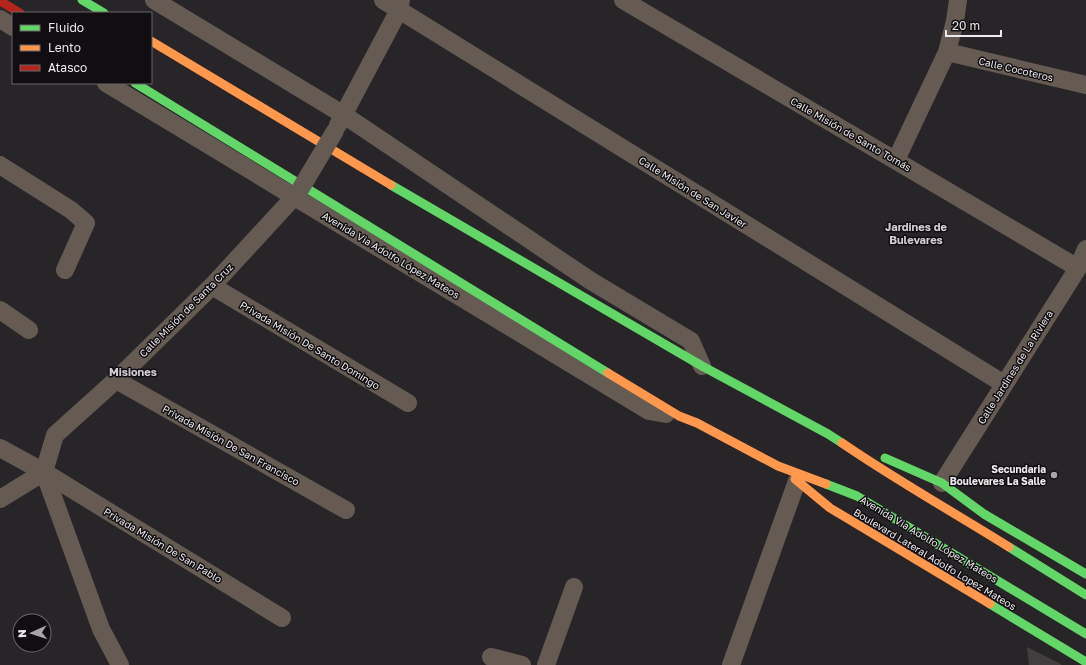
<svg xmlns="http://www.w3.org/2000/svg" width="1086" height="665" font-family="'Golos Text',sans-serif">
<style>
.building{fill:#413e3f}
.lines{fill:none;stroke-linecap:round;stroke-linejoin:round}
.street{stroke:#655b53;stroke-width:18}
.fast{stroke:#63d668;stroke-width:9}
.slow{stroke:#ff974d;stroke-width:9}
.jam{stroke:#b3261e;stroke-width:9}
.street-bridge{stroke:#655b53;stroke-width:18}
.poi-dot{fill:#a8a4a7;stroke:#100e10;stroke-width:1.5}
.labels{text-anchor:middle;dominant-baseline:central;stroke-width:3;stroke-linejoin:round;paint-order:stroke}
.street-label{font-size:10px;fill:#ede9ec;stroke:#100e10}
.poi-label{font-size:10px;font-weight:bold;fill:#ede9ec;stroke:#100e10;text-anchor:end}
.neighbourhood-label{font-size:11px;font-weight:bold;fill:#d4ccd3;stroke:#100e10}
</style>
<rect width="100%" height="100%" fill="#282528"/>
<path class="building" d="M1027 647 1061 664V665H1029Z"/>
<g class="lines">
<path class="street" d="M154 0 344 115 591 281 691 341 702 366
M383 0 1004 384
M623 0 1078 268
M0 19 13 27
M947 52 1086 85
M106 83 649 411 666 414
M338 125 399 10 401 0
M896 160 947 52 955 21 958 0
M0 165 71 210 86 223 65 270
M212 286 408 403
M0 310 29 330
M116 380 346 510
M0 448 44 472 282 618
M942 483 1078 268 1086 249
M0 499 44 472
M491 657 522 665
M120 665 101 629 44 472 55 435 116 380 212 286 294 197 300 189
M546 665 574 587
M731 665 797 481"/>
<path class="fast" d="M82 0 104 13
M135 83 608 373
M391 185 702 366 828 434 842 443
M885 458 942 483 984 514 1086 574
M826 484 857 496 1086 634
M1009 547 1086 595
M990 604 1086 662"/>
<path class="slow" d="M151 41 391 185
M608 373 679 416 697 423 778 466 826 484
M842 443C896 480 953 512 1009 547
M795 479 830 508 990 604"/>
<path class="jam" d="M0 1 20 13"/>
<path class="street-bridge" d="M301 188 335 131"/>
</g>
<circle class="poi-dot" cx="1054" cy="475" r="4"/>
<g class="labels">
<g class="street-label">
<text transform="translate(1016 69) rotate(13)">Calle Cocoteros</text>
<text transform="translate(851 134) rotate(30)">Calle Misión de Santo Tomás</text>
<text transform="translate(693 192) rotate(32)">Calle Misión de San Javier</text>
<text transform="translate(391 255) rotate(31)">Avenida Via Adolfo López Mateos</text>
<text transform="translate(186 310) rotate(-45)">Calle Misión de Santa Cruz</text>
<text transform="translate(310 345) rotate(31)">Privada Misión De Santo Domingo</text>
<text transform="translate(1015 367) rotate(-58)">Calle Jardines de La Riviera</text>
<text transform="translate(231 445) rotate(29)">Privada Misión De San Francisco</text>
<text transform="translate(929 539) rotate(31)">Avenida Via Adolfo López Mateos</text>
<text transform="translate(163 545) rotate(31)">Privada Misión De San Pablo</text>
<text transform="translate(935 559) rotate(31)">Boulevard Lateral Adolfo Lopez Mateos</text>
</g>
<g class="poi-label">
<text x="1046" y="469">Secundaria<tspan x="1046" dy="12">Boulevares La Salle</tspan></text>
</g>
<g class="neighbourhood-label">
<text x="916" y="226">Jardines de<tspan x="916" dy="13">Bulevares</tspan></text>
<text x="133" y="371">Misiones</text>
</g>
</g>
<rect x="12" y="12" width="140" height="72" fill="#100e10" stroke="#686668"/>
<rect x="20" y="25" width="20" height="6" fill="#63d668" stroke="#686668"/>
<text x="48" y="32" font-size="12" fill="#ede9ec">Fluido</text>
<rect x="20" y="45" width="20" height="6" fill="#ff974d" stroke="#686668"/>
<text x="48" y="52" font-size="12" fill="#ede9ec">Lento</text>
<rect x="20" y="65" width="20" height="6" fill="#b3261e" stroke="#686668"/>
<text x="48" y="72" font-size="12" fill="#ede9ec">Atasco</text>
<g transform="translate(32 633) rotate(267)"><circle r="19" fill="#100e10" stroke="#686668"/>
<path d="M0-3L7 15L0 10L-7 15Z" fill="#a8a4a7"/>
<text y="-6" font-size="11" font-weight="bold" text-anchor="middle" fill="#ede9ec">N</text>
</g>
<path d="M946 30v6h55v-6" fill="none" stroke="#ede9ec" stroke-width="2"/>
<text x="952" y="30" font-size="12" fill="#ede9ec" stroke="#100e10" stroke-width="3" paint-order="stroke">20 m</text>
</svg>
